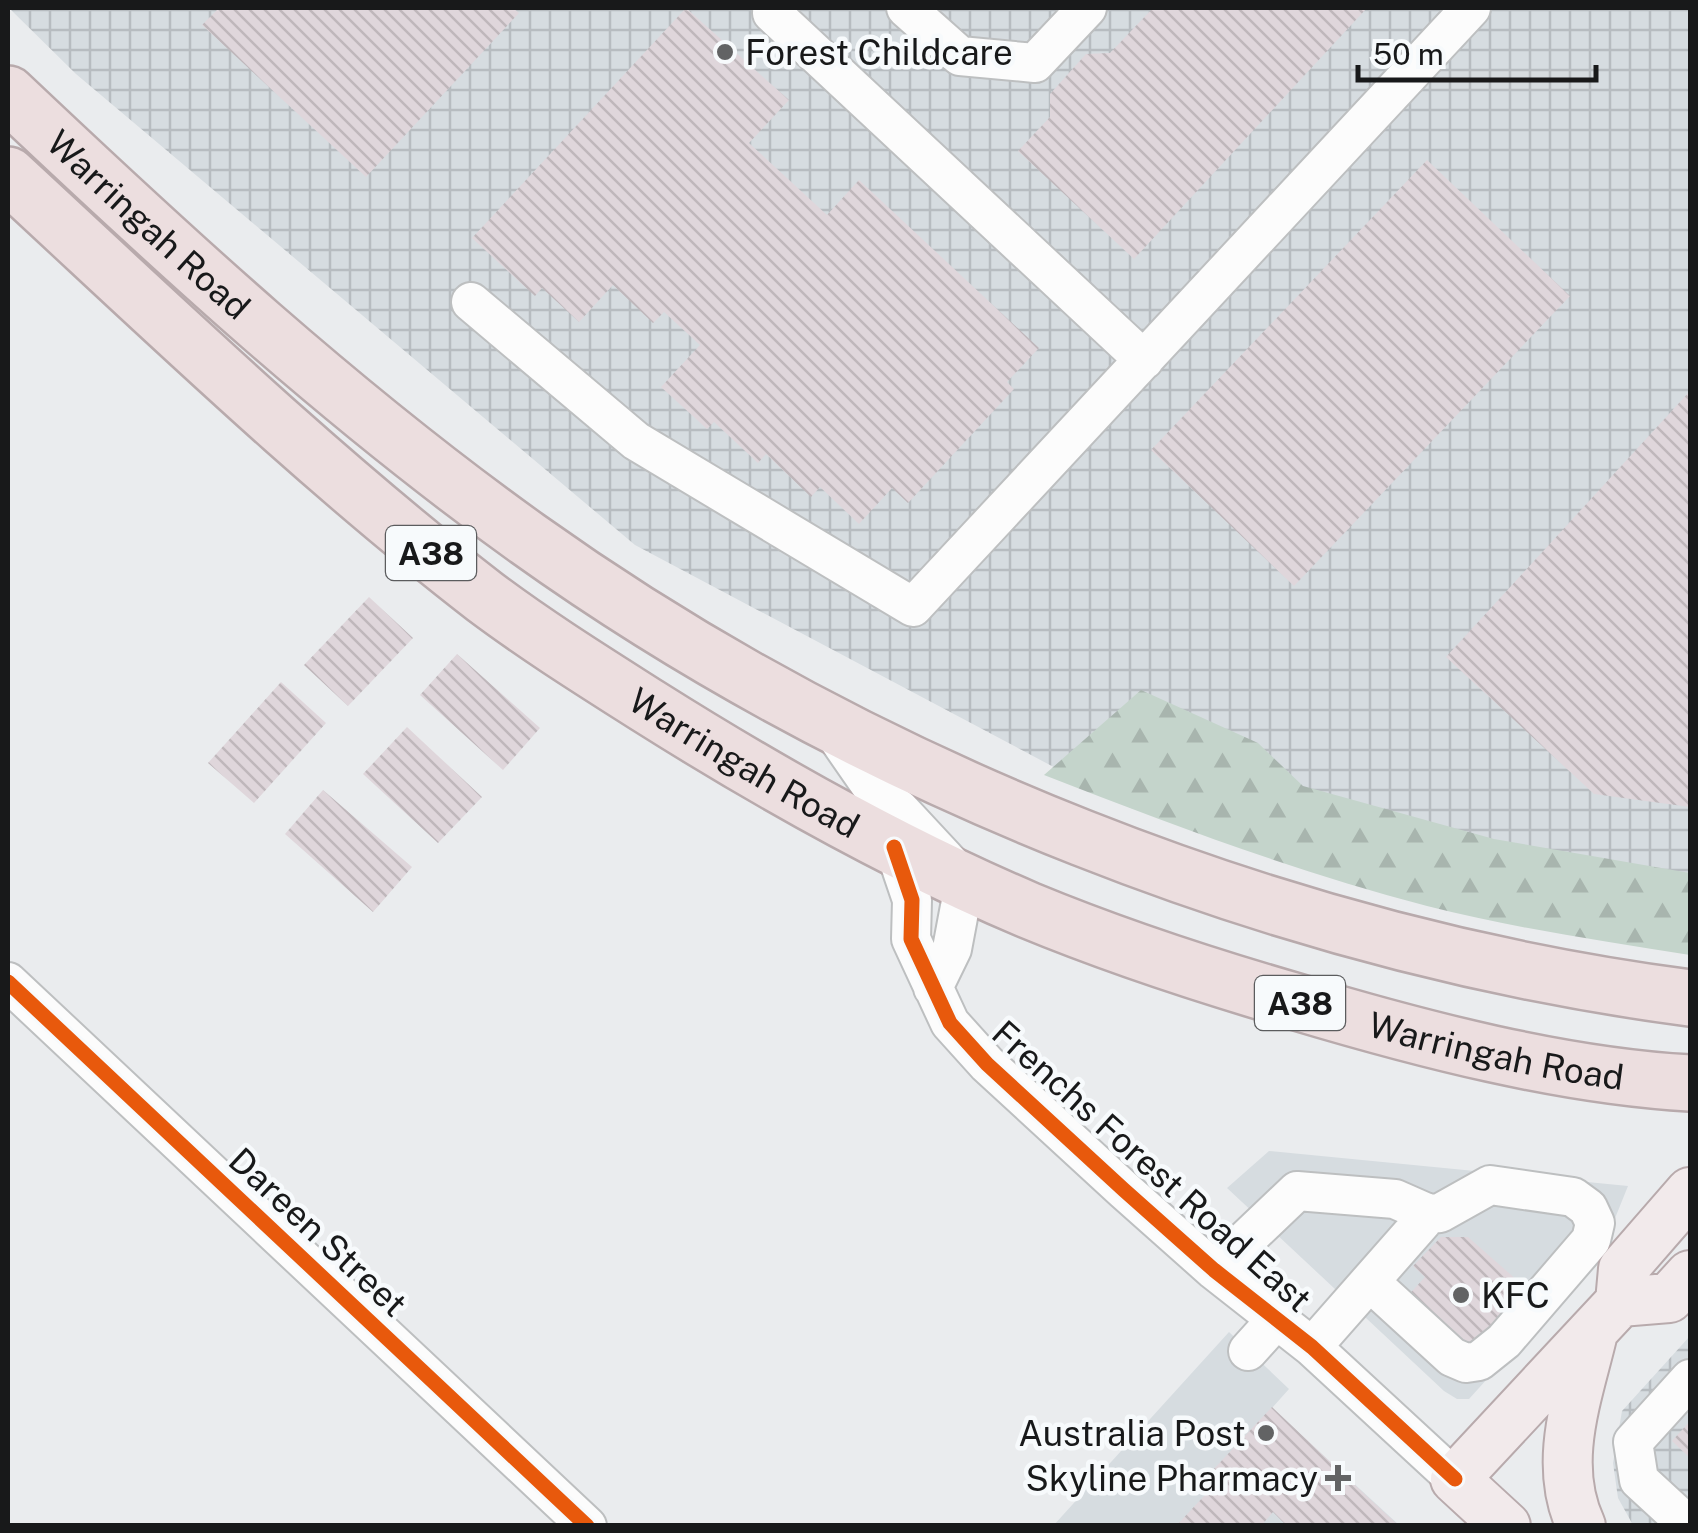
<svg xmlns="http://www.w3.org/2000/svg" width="1698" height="1533" font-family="'Public Sans',sans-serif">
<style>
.built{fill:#d6dce0}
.industrial{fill:url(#industrial-grid)}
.forest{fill:url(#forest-firs)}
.building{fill:url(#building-back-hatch)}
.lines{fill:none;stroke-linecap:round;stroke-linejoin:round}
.minor-casing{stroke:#bdbfc0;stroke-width:42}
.major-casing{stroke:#b8aaac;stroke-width:52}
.highway-casing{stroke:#b8aaac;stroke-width:60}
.minor{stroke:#fcfcfc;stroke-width:38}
.major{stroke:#f2eaeb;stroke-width:48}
.highway{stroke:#ecdedf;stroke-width:55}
.cycleway-casing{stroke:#f7fafc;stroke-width:21}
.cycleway{stroke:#e8590c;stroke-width:15}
.poi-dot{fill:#626364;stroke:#f7fafc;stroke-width:4}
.labels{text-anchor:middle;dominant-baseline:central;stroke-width:9;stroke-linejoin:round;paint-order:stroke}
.shield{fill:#f7fafc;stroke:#5b5c5e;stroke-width:2.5}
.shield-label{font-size:32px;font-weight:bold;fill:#18191a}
.poi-label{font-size:35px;fill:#18191a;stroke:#f7fafc;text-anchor:start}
.street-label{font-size:35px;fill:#18191a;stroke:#f7fafc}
</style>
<defs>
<pattern id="industrial-grid" width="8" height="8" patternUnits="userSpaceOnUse" patternTransform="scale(2.5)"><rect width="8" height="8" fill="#d6dce0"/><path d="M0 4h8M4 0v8" fill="none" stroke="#b7bcc0"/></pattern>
<pattern id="forest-firs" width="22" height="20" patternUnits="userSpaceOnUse" patternTransform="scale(2.5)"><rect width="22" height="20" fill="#c4d4cb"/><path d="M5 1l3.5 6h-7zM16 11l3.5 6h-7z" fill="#a8b5ae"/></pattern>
<pattern id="building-back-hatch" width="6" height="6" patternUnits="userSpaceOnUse" patternTransform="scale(2.5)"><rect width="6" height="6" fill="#dfd6db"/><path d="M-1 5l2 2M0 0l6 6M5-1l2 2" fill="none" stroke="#bfb7bb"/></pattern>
</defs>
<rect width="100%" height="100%" fill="#eaecee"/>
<path class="built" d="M1269 1151 1628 1186 1601 1253 1469 1399H1457L1444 1391 1227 1188Z
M1229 1332 1289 1389 1272 1408 1399 1525 1053 1526Z"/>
<path class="industrial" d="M9 8H1690V917L1131 808 635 545 76 74Z
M1690 1336V1525H1633L1618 1498 1613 1463 1622 1411Z"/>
<path class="forest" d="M1141 690 1258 743 1303 786 1494 839 1690 873V955C1603 941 1513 928 1427 906 1296 872 1170 824 1044 775Z"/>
<path class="building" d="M219 8H513L519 13 366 177 202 25Z
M686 8 789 100 749 143 827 215 859 180 1039 348 1007 382 1014 389 908 503 892 488 859 524 820 487 811 497 766 454 758 463 714 422 707 429 661 387 700 345 664 312 653 323 613 285 579 322 542 288 535 296 472 238Z
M1153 8H1367L1134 259 1018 151 1050 117V94L1086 54 1110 53Z
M1427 160 1570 296 1294 586 1151 450Z
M1690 391V807L1594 794 1446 657Z
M369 597 413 638 348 706 304 665Z
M457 654 540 728 503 770 420 695Z
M281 682 326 723 254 803 208 763Z
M407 727 482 797 438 843 363 774Z
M323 790 412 867 373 912 285 834Z
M1441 1237H1468L1518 1281 1510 1291 1525 1304 1471 1355 1404 1300 1425 1277 1413 1266Z
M1272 1407 1358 1488 1399 1526H1287L1273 1512 1261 1526H1176L1205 1495 1196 1488Z
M1690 1421V1458L1672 1441Z"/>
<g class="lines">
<g class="minor-casing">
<path id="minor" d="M906 8 960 56 1035 63 1087 8
M772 13 1144 360
M471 302 636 441 913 607 1471 8
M828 724 873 789 899 809 965 880 952 949 933 988
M894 847 912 900 911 939 950 1023 987 1064 1124 1190 1214 1270 1312 1347 1455 1479
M8 982 587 1526
M1214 1270 1297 1191 1395 1199 1429 1214 1440 1213 1490 1185 1573 1197 1588 1208 1595 1223 1591 1240 1504 1341 1479 1361 1466 1363 1452 1357 1370 1282
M1312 1347 1429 1214
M1248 1351 1276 1320
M1689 1526 1639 1480 1633 1442 1690 1379"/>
</g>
<g class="major-casing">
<path id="major" d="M1620 1302 1669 1298 1690 1275
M1506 1526 1455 1479 1620 1302 1623 1269 1690 1192
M1581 1526C1552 1464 1577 1399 1592 1337"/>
</g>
<g class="highway-casing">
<g id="highway">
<path id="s1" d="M8 94C174 251 342 406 528 539 861 777 1285 945 1690 998"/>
<path id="s2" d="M8 175C164 319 317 467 485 597 537 636 593 671 648 706 770 783 896 854 1028 910 1115 946 1207 976 1297 1002 1421 1039 1562 1076 1690 1083"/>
</g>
</g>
<use href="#minor" class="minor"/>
<use href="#major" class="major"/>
<use href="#highway" class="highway"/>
<g class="cycleway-casing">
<path id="cycleway" d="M894 847 912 900 911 939 950 1023 987 1064 1124 1190 1214 1270 1312 1347 1455 1479
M8 982 587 1526"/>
</g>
<use href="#cycleway" class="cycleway"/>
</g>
<g class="poi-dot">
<circle cx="725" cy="52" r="10"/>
<circle cx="1461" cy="1295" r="10"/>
<circle cx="1266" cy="1433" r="10"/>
<path d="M1333 1463h10v10h10v10h-10v10h-10v-10h-10v-10h10z"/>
</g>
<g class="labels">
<g class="shield">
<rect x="386" y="526" width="90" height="54" rx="8"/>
<rect x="1255" y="976" width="90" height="54" rx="8"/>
</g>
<g class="shield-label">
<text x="431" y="553">A38</text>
<text x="1300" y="1003">A38</text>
</g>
<g class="poi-label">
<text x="745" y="52">Forest Childcare</text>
<text x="1481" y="1295">KFC</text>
<text x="1246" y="1433" text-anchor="end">Australia Post</text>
<text x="1318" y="1478" text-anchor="end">Skyline Pharmacy</text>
</g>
<g class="street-label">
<text stroke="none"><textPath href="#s1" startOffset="192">Warringah Road</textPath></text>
<text stroke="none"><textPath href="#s2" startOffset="945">Warringah Road</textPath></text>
<text stroke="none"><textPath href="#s2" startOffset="1755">Warringah Road</textPath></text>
<text transform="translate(1152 1166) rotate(42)">Frenchs Forest Road East</text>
<text transform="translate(318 1232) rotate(43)">Dareen Street</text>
</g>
</g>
<rect width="1698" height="1533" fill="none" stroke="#18191a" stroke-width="20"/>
<path d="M1358 65v15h238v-15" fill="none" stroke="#18191a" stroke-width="5"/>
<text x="1373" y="65" font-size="30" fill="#18191a" stroke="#f7fafc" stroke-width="8" paint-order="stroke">50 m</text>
</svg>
